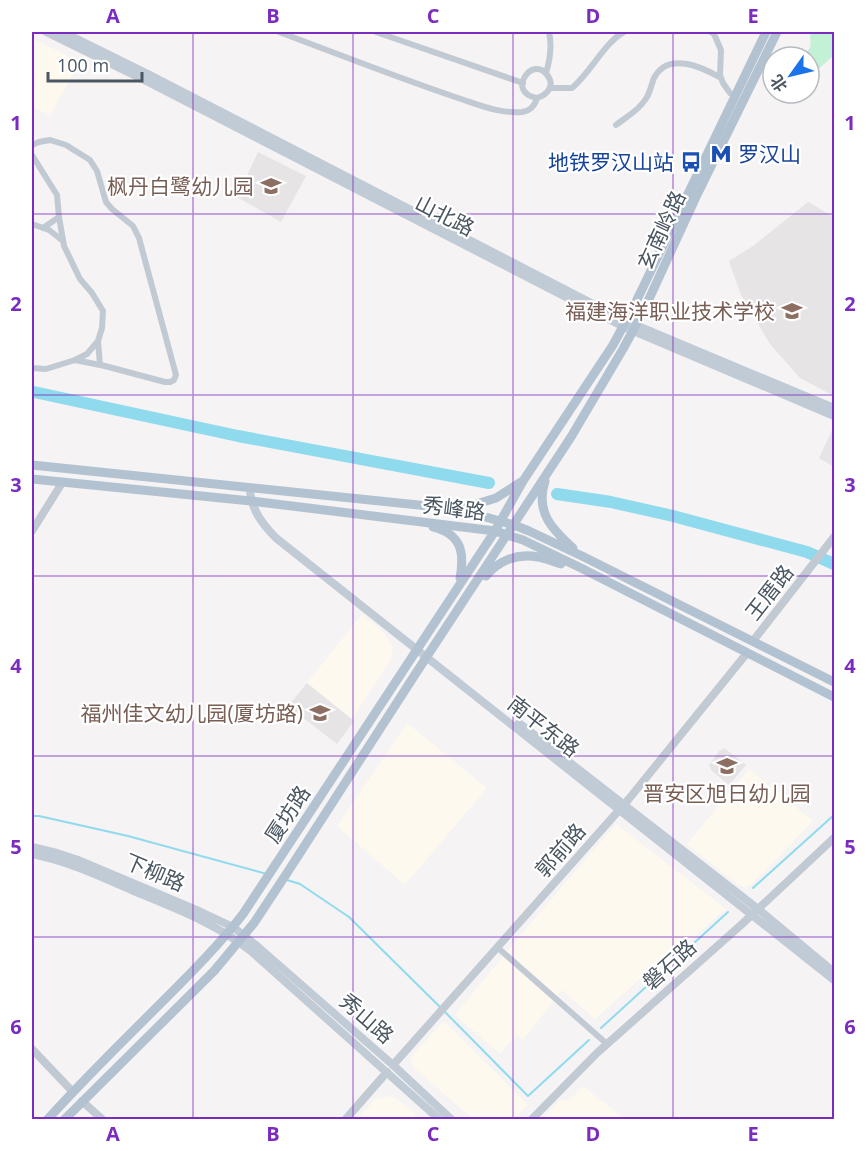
<svg xmlns="http://www.w3.org/2000/svg" width="866" height="1151" font-family="'Open Sans','Noto Sans SC',sans-serif">
<style>
.commercial{fill:#fdf9ef}
.education{fill:#e6e4e5}
.green{fill:#c3f1d5}
.lines{fill:none;stroke-linecap:round;stroke-linejoin:round}
.stream{stroke:#90daee;stroke-width:2}
.river{stroke:#90daee;stroke-width:12}
.minor{stroke:#c1cad2;stroke-width:6}
.tertiary{stroke:#c1cad2;stroke-width:8}
.secondary{stroke:#c1cbd6;stroke-width:8}
.primary{stroke:#b3c2d1;stroke-width:9}
.grid{fill:none;stroke:#7b2cbf;stroke-width:1.5;stroke-opacity:0.55}
.labels{text-anchor:middle;dominant-baseline:central;stroke-width:4.5;stroke-linejoin:round;paint-order:stroke}
.transit-label{font-size:21px;fill:#164399;stroke:#fff;text-anchor:start}
.education-label{font-size:21px;fill:#785e54;stroke:#fff;text-anchor:end}
.street-label{font-size:21px;fill:#4a5661;stroke:#fff}
.neatline{fill:none;stroke:#7b2cbf;stroke-width:2}
.grid-label{font-size:20px;text-anchor:middle;font-weight:bold;fill:#7b2cbf}
</style>
<rect width="100%" height="100%" fill="#f5f3f3"/>
<path class="commercial" d="M34 40 80 61 50 115 32 107V41Z
M362 614 386 635 392 646V652L390 661 352 719 307 683Z
M407 723 487 788 405 885 337 826Z
M749 769 813 821 754 882 750 886 743 887 737 884 687 844Z
M616 824 726 909 646 979 642 977 595 1019 562 990 523 1040 516 1035 500 1054 455 1015 513 944Z
M444 1021 528 1105 513 1119H473L413 1067 410 1061 412 1056Z
M583 1086 625 1119H626L544 1120 543 1118 560 1100H569Z
M389 1096 396 1098 420 1119H357L375 1099Z"/>
<path class="education" d="M258 152 306 176 281 222 237 197Z
M808 202 834 217V396L800 378 770 344 741 295 729 261 753 246Z
M832 430 834 432V467L819 458Z
M307 683 354 721 337 744 288 706Z
M724 748 746 765 729 785 712 771 709 765 719 751Z"/>
<path class="green" d="M810 32H834V58L832 57 809 77V57H802C814 45 810 47 810 32Z"/>
<g class="lines">
<path class="stream" d="M32 816H39L128 836 267 874
M287 880 300 884 349 917 441 1008
M753 888 834 815
M445 1012 528 1096 589 1040
M601 1028 728 912"/>
<path class="river" d="M34 392 238 436 489 483
M557 494 611 502 673 516 807 552 834 564"/>
<path class="minor" d="M279 32C338 54 396 77 455 97 477 104 499 114 522 112 530 111 535 105 537 98 547 95 555 86 548 76 533 53 505 93 537 98
M376 32 523 83
M711 32 714 34 721 50 720 75 723 83 730 93
M546 73C550 60 552 45 549 32
M550 88H572C591 72 604 43 624 32
M616 125C626 117 638 111 645 100 650 94 651 85 654 78 668 51 702 67 721 78
M32 145 39 142 50 140 66 145 90 160 97 171 106 202 112 209 133 226 139 238 176 375 174 380 170 382H165L105 366 75 360
M32 155 57 195 59 217 64 246 80 279 92 293 103 311 102 328 98 341 87 354 75 360 46 369 32 368
M32 224 49 230 63 241
M43 228 59 217
M98 341 100 365
M498 948 607 1044"/>
<path class="tertiary" d="M32 531 62 483
M753 641 834 537
M32 1049 73 1092
M393 1065 628 800 747 653
M82 1101 103 1120
M345 1120 387 1072
M531 1120 597 1053 741 925 834 838"/>
<path class="secondary" d="M46 32 146 81 624 327 834 416
M63 32 150 75 626 321 834 408
M250 488C250 508 262 524 276 538L834 980
M519 723 758 909 834 972
M32 847 57 853 78 860 199 911 233 927 257 946 393 1065 452 1120
M32 854C68 861 102 877 136 892 177 909 217 924 252 952L440 1120"/>
<path class="primary" d="M32 465 457 509 514 525 529 531 582 556 834 682
M32 479 251 501 495 531 523 540 583 569 834 697
M545 481C535 512 552 529 573 548
M460 509 496 498 521 482
M433 527C461 534 465 552 460 578
M486 576C499 560 518 553 538 557 546 558 553 562 561 564
M47 1120C84 1079 124 1040 163 1001 191 973 219 945 243 914L495 531 523 481 613 345 633 308 766 32
M64 1120 214 971 254 923 287 873 418 670 571 437 623 349 643 312 695 199 777 32"/>
</g>
<path class="grid" d="M193 32V1120M353 32V1120M513 32V1120M673 32V1120M32 214H834M32 395H834M32 576H834M32 756H834M32 937H834"/>
<defs>
<g id="metro-bare" transform="scale(1.62)"><path d="M-5.5 5V-5H-3L0 0L3-5H5.5V5H3V-.5L0 4L-3-.5V5Z" fill="#1a4fb4" stroke="#fff" stroke-width="2.5" paint-order="stroke"/></g>
<g id="bus-bare" transform="scale(1.62)"><path d="M-5-6H5V4H4V6H2V4H-2V6H-4V4H-5ZM-3.5-4V0h7V-4ZM-3.5 1.2v1.5H-2V1.2ZM2 1.2v1.5H3.5V1.2Z" fill="#1a4fb4" stroke="#fff" stroke-width="2.5" paint-order="stroke"/></g>
<g id="school-bare" transform="scale(1.62)"><path d="M0-5L7-2L0 1L-7-2ZM-4 1L0 2.5L4 1V4Q0 6-4 4Z" fill="#8d6e63" stroke="#fff" stroke-width="2.5" paint-order="stroke"/></g>
</defs>
<g fill-rule="evenodd">
<use href="#metro-bare" x="721" y="154"/>
<use href="#bus-bare" x="691" y="162"/>
<use href="#school-bare" x="271" y="186"/>
<use href="#school-bare" x="792" y="311"/>
<use href="#school-bare" x="320" y="713"/>
<use href="#school-bare" x="727" y="766"/>
</g>
<g class="labels">
<g class="transit-label">
<text x="738" y="154">罗汉山</text>
<text x="674" y="162" text-anchor="end">地铁罗汉山站</text>
</g>
<g class="education-label">
<text x="254" y="186">枫丹白鹭幼儿园</text>
<text x="775" y="311">福建海洋职业技术学校</text>
<text x="303" y="713">福州佳文幼儿园(厦坊路)</text>
<text x="727" y="793" text-anchor="middle">晋安区旭日幼儿园</text>
</g>
<g class="street-label">
<text transform="translate(445 215) rotate(27)">山北路</text>
<text transform="translate(661 230) rotate(-65)">玄南岭路</text>
<text transform="translate(454 508) rotate(7)">秀峰路</text>
<text transform="translate(769 592) rotate(-52)">王厝路</text>
<text transform="translate(544 726) rotate(38)">南平东路</text>
<text transform="translate(287 814) rotate(-57)">厦坊路</text>
<text transform="translate(560 850) rotate(-49)">郭前路</text>
<text transform="translate(155 872) rotate(23)">下柳路</text>
<text transform="translate(669 964) rotate(-42)">磐石路</text>
<text transform="translate(367 1018) rotate(41)">秀山路</text>
</g>
</g>
<rect width="866" height="1151" fill="none" stroke="#ffffff" stroke-width="66"/>
<g transform="translate(791 75) rotate(236)"><circle r="28" fill="#ffffff" stroke="#b7bbc0" stroke-width="1.5"/>
<path d="M0-4.5L10 22L0 15L-10 22Z" fill="#1a73e8"/>
<text y="-9" font-size="16" font-weight="bold" text-anchor="middle" fill="#4a5661">北</text>
</g>
<path d="M48 72v9h94v-9" fill="none" stroke="#4a5661" stroke-width="3"/>
<text x="57" y="72" font-size="18" fill="#4a5661" stroke="#ffffff" stroke-width="4.5" paint-order="stroke">100 m</text>
<rect x="33" y="33" width="800" height="1085" class="neatline"/>
<g class="grid-label">
<text x="113" y="23">A</text>
<text x="273" y="23">B</text>
<text x="433" y="23">C</text>
<text x="593" y="23">D</text>
<text x="753" y="23">E</text>
<text x="16" y="130">1</text>
<text x="850" y="130">1</text>
<text x="16" y="311">2</text>
<text x="850" y="311">2</text>
<text x="16" y="492">3</text>
<text x="850" y="492">3</text>
<text x="16" y="673">4</text>
<text x="850" y="673">4</text>
<text x="16" y="854">5</text>
<text x="850" y="854">5</text>
<text x="16" y="1034">6</text>
<text x="850" y="1034">6</text>
<text x="113" y="1141">A</text>
<text x="273" y="1141">B</text>
<text x="433" y="1141">C</text>
<text x="593" y="1141">D</text>
<text x="753" y="1141">E</text>
</g>
</svg>
